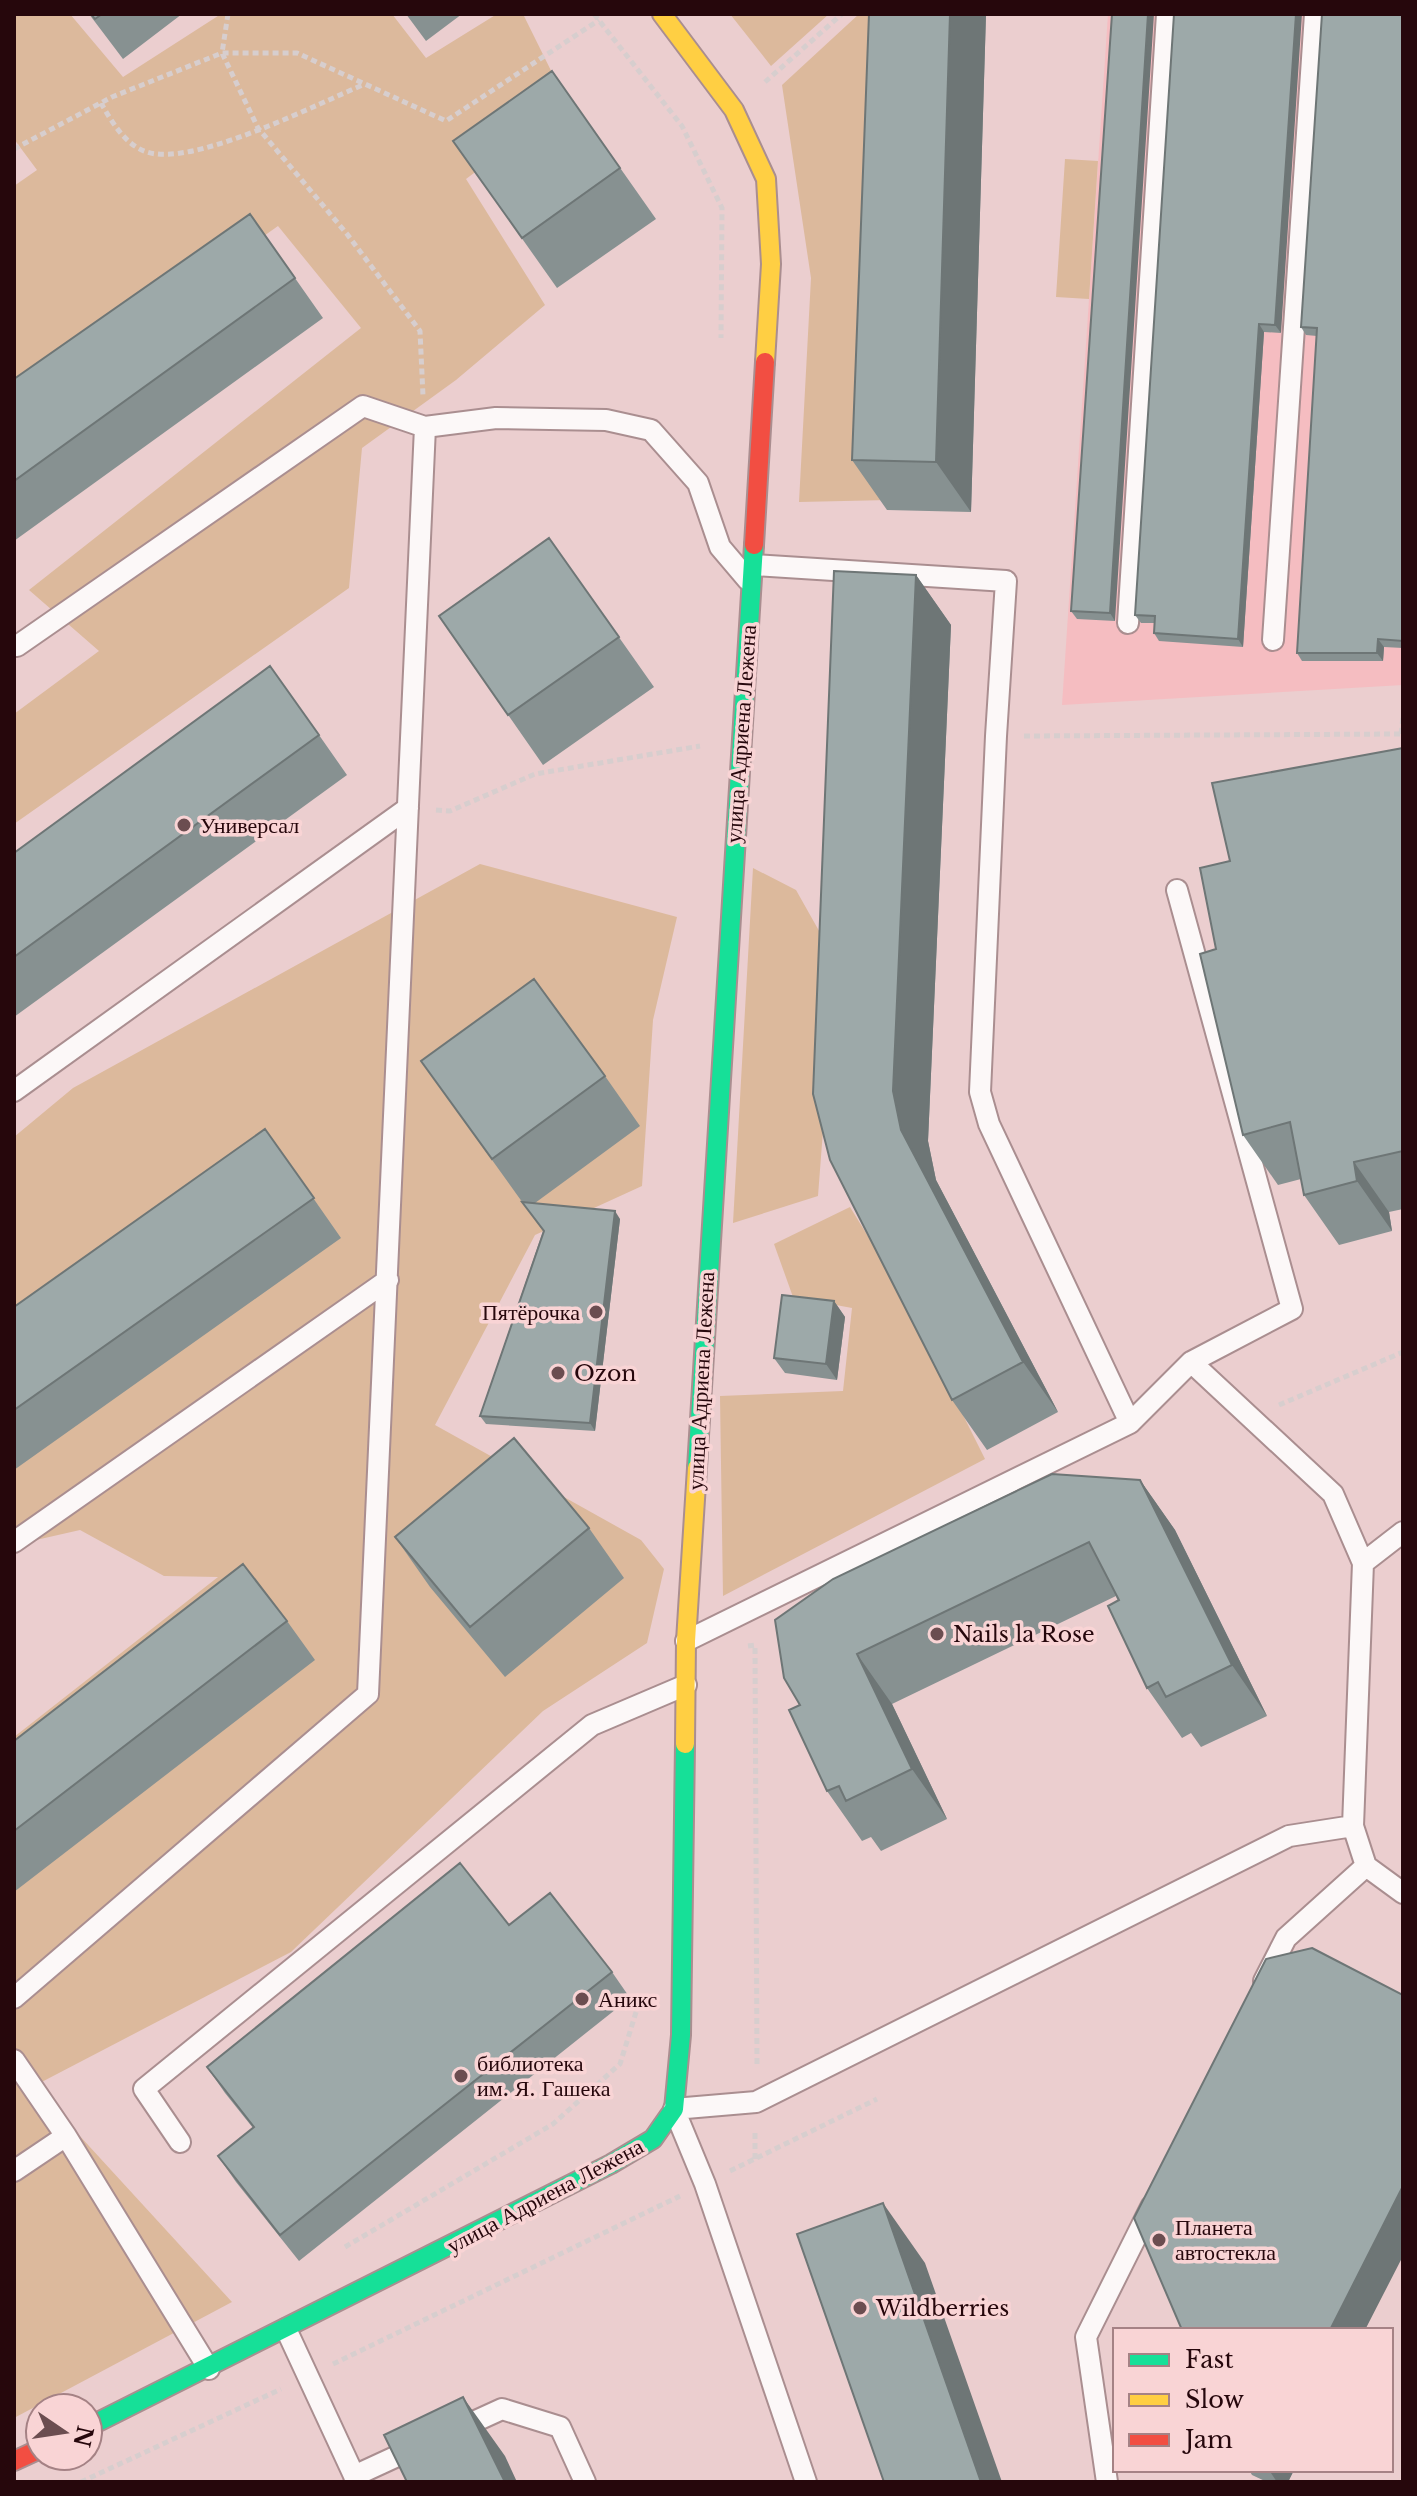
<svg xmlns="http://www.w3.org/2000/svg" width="1417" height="2496" font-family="'Libre Baskerville',serif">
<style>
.built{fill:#f5bdc1}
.green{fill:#dcb99c}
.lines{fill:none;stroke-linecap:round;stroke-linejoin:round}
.lane-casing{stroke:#aa8e90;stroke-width:24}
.fast-casing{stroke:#aa8e90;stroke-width:22}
.slow-casing{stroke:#aa8e90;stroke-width:22}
.jam-casing{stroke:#aa8e90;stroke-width:22}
.path{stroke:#d7cece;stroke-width:5;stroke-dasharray:6 4;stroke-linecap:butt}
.lane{stroke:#fcf8f8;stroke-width:20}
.fast{stroke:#16e098;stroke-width:18}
.slow{stroke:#ffcf43;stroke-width:18}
.jam{stroke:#f24e42;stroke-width:18}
.wall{fill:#879191}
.shaded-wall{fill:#6e7676}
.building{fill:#9da9a9;stroke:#6e7676;stroke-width:2}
.poi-dot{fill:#6b4d50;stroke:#f9d4d5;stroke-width:3}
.labels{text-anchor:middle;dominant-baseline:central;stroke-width:7;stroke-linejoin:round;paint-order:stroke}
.street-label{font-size:22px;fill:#26070c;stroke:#f9d4d5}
.poi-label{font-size:22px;fill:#26070c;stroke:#f9d4d5;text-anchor:start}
</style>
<rect width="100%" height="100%" fill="#ebcecf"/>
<path class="built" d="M1108 14H1403V685L1062 705Z"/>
<path class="green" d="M14 14H70L123 77 221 14H392L426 58 497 14H523L567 103 466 179 545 305 456 380 362 448 349 588 14 824V714L99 651 29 590 361 328 278 226 14 414V186L37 170 14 139Z
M730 14H829L771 66Z
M859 14H899L889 500 799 502 811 278 782 85Z
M1065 159 1098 161 1089 299 1056 297Z
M480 864 677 917 653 1020 642 1186 535 1235 435 1425 641 1540 664 1569 647 1643 543 1711 291 1952 34 2086 232 2302 14 2418V1737L218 1577 164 1576 80 1530 14 1545V1137L73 1088Z
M753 868 796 890 836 961 818 1196 733 1223Z
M850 1207 898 1285 985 1459 723 1596 720 1396 843 1391 852 1308 793 1297 774 1244Z"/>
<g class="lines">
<g class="lane-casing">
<path id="lane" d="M753 565 1006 581 996 736 980 1092 989 1124 1130 1423
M1128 623 1167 14
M1273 640 1315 14
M17 646 363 406 425 427
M14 1091 408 808
M1191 1362 1333 1494 1363 1563 1353 1826 1366 1866 1403 1893
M14 1542 388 1280
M1363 1563 1403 1532
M686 1641 1130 1423 1191 1362 1292 1309 1177 890
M1264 1981 1286 1938 1366 1866
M14 1998 368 1694 425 427 496 418 606 420 651 430 698 483 720 547 748 580
M14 2060 66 2136 209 2369
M180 2142 144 2089 592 1725 686 1685
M14 2171 66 2136
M286 2329 357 2482
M456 2430 502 2409 560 2427 585 2482
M354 2476 419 2446
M806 2482 705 2184 674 2109 756 2102 1289 1836 1353 1826
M1107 2482 1086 2337 1151 2207"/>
</g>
<g class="fast-casing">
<path id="fast" d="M697 1468 754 545
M88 2427 611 2164 653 2139 674 2109 681 2035 685 1744"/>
</g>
<g class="slow-casing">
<path id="slow" d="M662 14 734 110 766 179 771 264 765 362
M685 1744 686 1641 697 1468"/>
</g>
<g class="jam-casing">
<path id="jam" d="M754 545 765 362
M14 2461 40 2449"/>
</g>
<path class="path" d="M228 14 222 53 258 128 347 234 420 331 423 396
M594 14 682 126 722 208 721 338
M765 82 842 14
M101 103C113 124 129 152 157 154 209 159 315 105 365 84
M14 149 112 97 222 53H297L446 121 599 20
M1401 734 1403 717
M1024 736 1403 734
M436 810 450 811 535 774 700 746
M1279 1405 1403 1352
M748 1646 755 1645 757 2068
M755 2159V2132
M730 2171 877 2099
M345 2247 553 2124 620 2064 637 2009
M333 2364 680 2196
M81 2482 281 2389"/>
<use href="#lane" class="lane"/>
<use href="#fast" class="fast"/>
<use href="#slow" class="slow"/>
<use href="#jam" class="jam"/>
</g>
<path class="wall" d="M89 14H182L123 59Z
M406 14H462L426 41Z
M869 14H986L971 512 887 510 852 460Z
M1112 14 1115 621 1077 619 1071 611Z
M1174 14 1281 333 1264 332 1243 647 1159 641 1154 633V623H1141L1135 615Z
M1403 14V648L1384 647 1383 661H1302L1297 653 1317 336 1306 335 1301 327Z
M552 71 656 219 557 288 453 141Z
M250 214 323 318 14 541V379Z
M549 538 654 687 543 765 439 616Z
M916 575 951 625 928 1141 936 1180 1058 1412 987 1450 952 1400 830 1160Z
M319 735 347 775 14 1017V853Z
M1403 748V1209L1389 1212 1392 1231 1339 1245 1304 1195 1301 1179 1278 1185 1243 1135 1216 949 1230 861Z
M421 1061 605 1076 640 1126 535 1203 620 1219 595 1431 486 1424 480 1416 543 1231Z
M265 1129 341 1238 14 1470V1307Z
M834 1301 845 1317 837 1380 785 1373 774 1358Z
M1140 1480 1175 1530 1267 1716 1201 1747 1191 1733 1182 1738 1147 1688 1116 1596 892 1704 947 1819 881 1851 871 1837 862 1841 827 1791 800 1705 784 1678Z
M589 1528 624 1578 505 1677 430 1587 395 1537Z
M287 1621 315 1660 14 1892V1741Z
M509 1925 612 1972 630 1998 299 2261 236 2182 218 2156 253 2128 225 2093 207 2067Z
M1249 2470H1294L1288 2482H1267L1252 2475Z"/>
<path class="shaded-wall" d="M950 14H986L971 512 936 462Z
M1148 14H1154L1115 621 1110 613Z
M1296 14H1302L1281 333 1275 325Z
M1259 324 1264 332 1243 647 1238 639Z
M916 575 951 625 928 1141 936 1180 1058 1412 1023 1362 901 1130 893 1091Z
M1378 639 1384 647 1383 661 1377 653Z
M1354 1162 1389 1212 1392 1231 1357 1181Z
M615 1211 620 1219 595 1431 590 1423Z
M834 1301 845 1317 837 1380 826 1364Z
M1140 1480 1175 1530 1267 1716 1232 1665Z
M857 1654 892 1704 947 1819 912 1769Z
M1403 2186V2256L1365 2330H1330Z
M883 2203 925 2263 1002 2482H981Z
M463 2397 505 2456 517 2482H505Z
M1269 2470H1294L1288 2482H1277Z"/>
<path class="building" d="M91 14H102L95 19Z
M869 14H950L936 462 852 460Z
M1112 14H1148L1110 613 1071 611Z
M1174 14H1296L1275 325 1259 324 1238 639 1154 633 1155 616 1135 615Z
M1322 14H1403V641L1378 639 1377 653H1297L1317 328 1301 327Z
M552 71 620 168 522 238 453 141Z
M250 214 295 278 14 481V379Z
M549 538 619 637 508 715 439 616Z
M834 571 916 575 893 1091 901 1130 1023 1362 952 1400 830 1160 813 1094Z
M270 666 319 735 14 957V853Z
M1403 748V1151L1354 1162 1357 1181 1304 1195 1290 1122 1243 1135 1200 954 1216 949 1200 868 1230 861 1212 783Z
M534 979 605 1076 492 1159 421 1061Z
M265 1129 314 1198 14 1410V1307Z
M522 1202 615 1211 590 1423 480 1416 544 1231Z
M782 1295 834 1301 826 1364 774 1358Z
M514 1438 589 1528 470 1627 395 1537Z
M1052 1474 1140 1480 1232 1665 1166 1697 1158 1682 1147 1688 1108 1606 1119 1600 1089 1542 857 1654 912 1769 846 1801 839 1786 827 1791 789 1710 800 1705 784 1678 775 1620 833 1579Z
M243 1564 287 1621 14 1831V1741Z
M460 1863 509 1925 550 1893 612 1972 280 2235 218 2156 254 2127 207 2067Z
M1312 1948 1403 1995V2186L1330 2330H1182L1134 2218 1266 1959Z
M883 2203 981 2482H884L797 2234Z
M463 2397 505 2482H407L384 2435Z"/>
<g class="poi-dot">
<circle cx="184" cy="825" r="8"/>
<circle cx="596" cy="1312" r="8"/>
<circle cx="558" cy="1373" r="8"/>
<circle cx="937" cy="1634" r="8"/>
<circle cx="582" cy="1999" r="8"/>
<circle cx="461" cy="2076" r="8"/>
<circle cx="1159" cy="2240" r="8"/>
<circle cx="860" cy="2308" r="8"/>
</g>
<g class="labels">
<g class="street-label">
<text transform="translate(741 734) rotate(-86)">улица Адриена Лежена</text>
<text transform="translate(701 1381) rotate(-87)">улица Адриена Лежена</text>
<text transform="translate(545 2196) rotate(-28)">улица Адриена Лежена</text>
</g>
<g class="poi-label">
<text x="200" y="825">Универсал</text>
<text x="580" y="1312" text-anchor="end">Пятёрочка</text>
<text x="574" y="1373">Ozon</text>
<text x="953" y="1634">Nails la Rose</text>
<text x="598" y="1999">Аникс</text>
<text x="477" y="2063">библиотека<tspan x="477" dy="25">им. Я. Гашека</tspan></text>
<text x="1175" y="2227">Планета<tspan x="1175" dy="25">автостекла</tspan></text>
<text x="876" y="2308">Wildberries</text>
</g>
</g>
<rect width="1417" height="2496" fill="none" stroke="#26070c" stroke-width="32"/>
<rect x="1113" y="2328" width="280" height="144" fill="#f9d4d5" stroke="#a58285" stroke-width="2"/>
<rect x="1129" y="2354" width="40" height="12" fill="#16e098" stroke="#a58285" stroke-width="2"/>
<text x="1185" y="2368" font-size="24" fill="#26070c">Fast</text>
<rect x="1129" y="2394" width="40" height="12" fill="#ffcf43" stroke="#a58285" stroke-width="2"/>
<text x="1185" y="2408" font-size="24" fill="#26070c">Slow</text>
<rect x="1129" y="2434" width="40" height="12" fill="#f24e42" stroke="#a58285" stroke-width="2"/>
<text x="1185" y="2448" font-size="24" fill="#26070c">Jam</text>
<g transform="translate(64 2432) rotate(103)"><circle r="38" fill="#f9d4d5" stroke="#a58285" stroke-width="2"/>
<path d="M0-6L14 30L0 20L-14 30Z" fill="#6b4d50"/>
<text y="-12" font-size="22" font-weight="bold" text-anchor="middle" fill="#26070c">N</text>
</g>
</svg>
